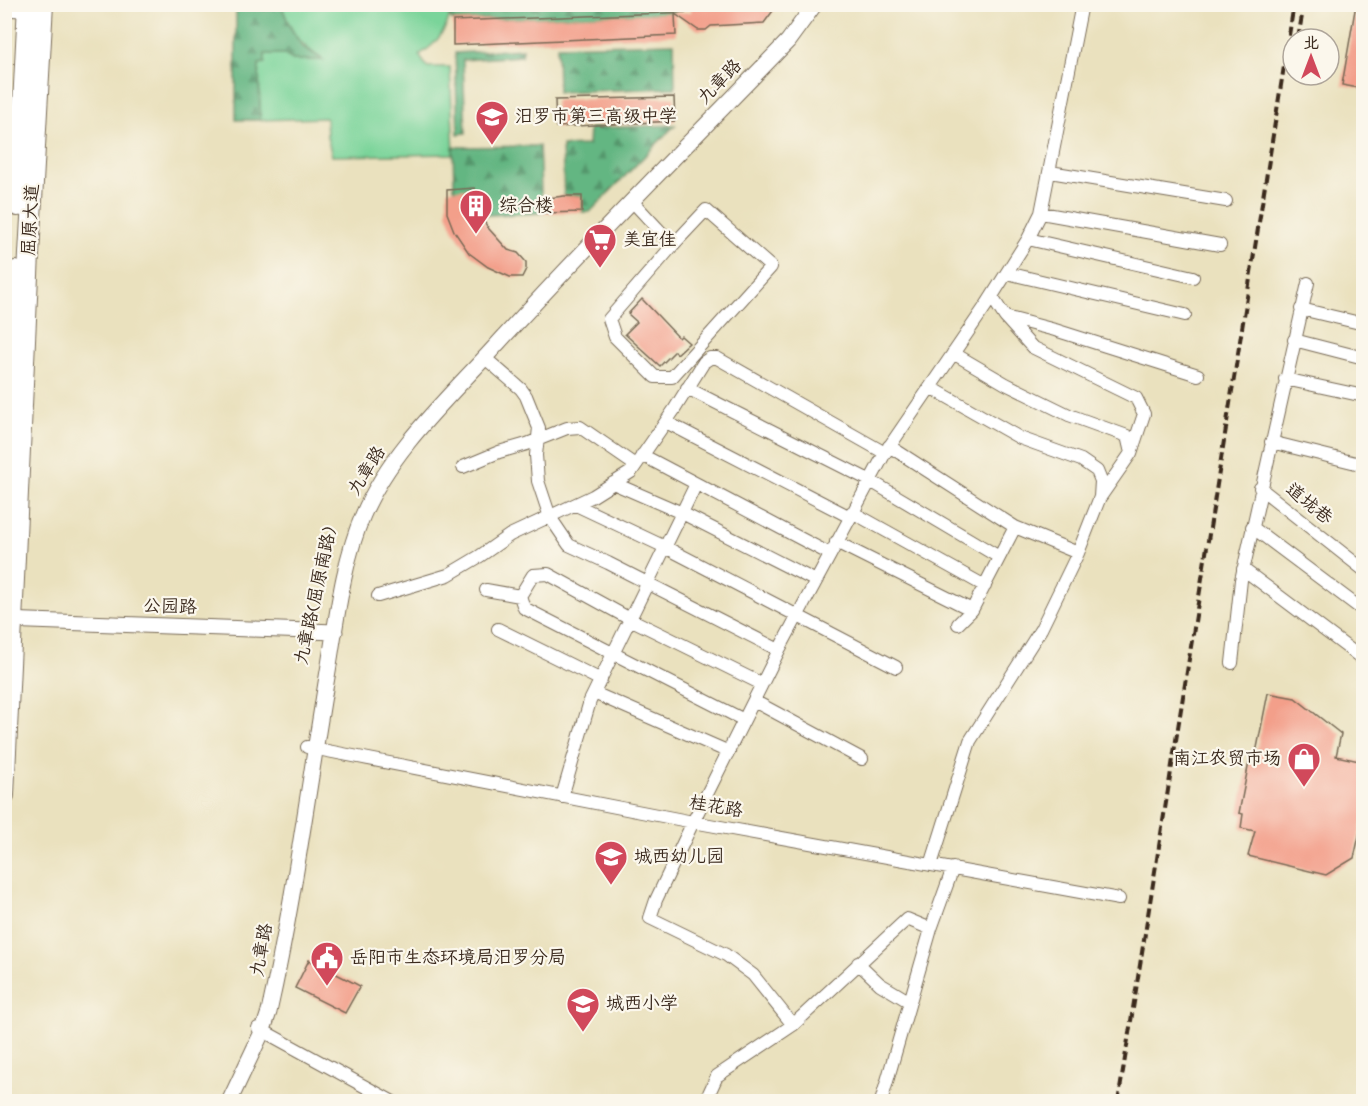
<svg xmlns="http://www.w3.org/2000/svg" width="1368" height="1106" font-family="Mynerve,'LXGW WenKai TC',sans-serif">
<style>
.green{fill:#7ad49a;stroke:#5a7f5c;stroke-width:1.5}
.forest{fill:url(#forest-firs);stroke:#4f7050;stroke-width:1.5}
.building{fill:#f39f8a}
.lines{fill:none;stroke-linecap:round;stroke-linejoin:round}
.minor-casing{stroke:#786a56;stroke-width:14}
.tertiary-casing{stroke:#786a56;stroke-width:17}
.primary-casing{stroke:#786a56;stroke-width:22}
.minor{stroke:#fff;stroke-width:12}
.tertiary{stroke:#fff;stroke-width:15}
.primary{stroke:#fff;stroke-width:20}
.rail{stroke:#3b2a1e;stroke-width:4;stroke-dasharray:9 4.5;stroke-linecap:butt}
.labels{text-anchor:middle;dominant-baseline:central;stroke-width:4.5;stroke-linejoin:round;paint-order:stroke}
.street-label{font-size:18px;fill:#3b2a1e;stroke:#fbf7ec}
.poi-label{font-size:18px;fill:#3b2a1e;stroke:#fbf7ec;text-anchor:start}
</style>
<defs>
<pattern id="forest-firs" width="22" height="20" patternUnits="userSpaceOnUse" patternTransform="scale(1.5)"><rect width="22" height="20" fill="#63b682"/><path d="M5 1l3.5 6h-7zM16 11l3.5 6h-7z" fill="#53946a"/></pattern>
</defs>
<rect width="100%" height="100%" fill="#fbf7ec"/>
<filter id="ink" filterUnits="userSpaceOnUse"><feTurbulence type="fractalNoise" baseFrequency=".0167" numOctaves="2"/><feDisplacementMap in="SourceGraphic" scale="12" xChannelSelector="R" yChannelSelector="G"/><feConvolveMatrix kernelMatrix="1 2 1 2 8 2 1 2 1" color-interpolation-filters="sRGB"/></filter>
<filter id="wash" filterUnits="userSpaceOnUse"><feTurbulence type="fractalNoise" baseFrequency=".008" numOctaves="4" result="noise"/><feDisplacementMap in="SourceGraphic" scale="24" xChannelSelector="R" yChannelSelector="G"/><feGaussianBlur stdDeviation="1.35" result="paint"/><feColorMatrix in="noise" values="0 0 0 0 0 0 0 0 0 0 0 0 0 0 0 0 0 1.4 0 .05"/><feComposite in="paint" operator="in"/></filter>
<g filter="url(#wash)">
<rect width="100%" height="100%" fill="#eae1be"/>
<path class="green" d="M244 5H452C449 27 439 43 419 55L427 67H450L454 154 332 156 327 137 326 118 260 120 259 63 265 54H283L293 60 322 59C296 42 292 33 281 5L265 10Z"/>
<path class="forest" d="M452 4H667L675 13 453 21 450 18Z
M236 5 265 10 281 5 290 27 302 46 323 60H293L283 54H265V63L259 64 260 120H236Z
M674 43 675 88 558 92 557 46Z
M523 49 522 56 463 60 466 133 458 134 455 53Z
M675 125 590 212H582L581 196H564L562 146 588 145 589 128Z
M539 146 542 213 488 215 479 214 454 190 453 147Z"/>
<g id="blocks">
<path class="building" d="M690 4H778L764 23 711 26 706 30H698L675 14 676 35 453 45V21L691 12Z
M1356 4H1364V89L1342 85Z
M674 97 675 121 556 127 555 100Z
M475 188V202L479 214 489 229 508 250 518 253 526 262V269L522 277H510L488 267 469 253 454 231 447 213V190Z
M564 196H582V212L542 213 541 199Z
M642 299 679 338 681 336 689 343 677 354 675 351 660 366 625 334 637 322 628 314Z
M1268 693 1295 698 1341 734 1336 756 1364 762V814L1354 858 1326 875 1248 856 1255 831 1241 828 1243 814 1239 813 1250 757 1255 758Z
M309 960 360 986 345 1013 295 988Z"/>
</g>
</g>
<g filter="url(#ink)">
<use href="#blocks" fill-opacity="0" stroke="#786a56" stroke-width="1.5"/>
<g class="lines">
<g class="minor-casing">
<path id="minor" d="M1050 172 1226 201
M632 201 673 245 706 210 771 267 672 377H655L615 337 609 319 673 245
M1041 213 1220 245
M1028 239 1193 277
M1007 273 1185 315
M992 297 1005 317 1055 330 1198 375
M1301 309 1364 324
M1005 317 1032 347 1136 398 1144 414 1131 453
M1294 340 1364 358
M953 353 1006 384 1069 415 1127 436 1131 453 1101 496
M485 358 521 389 526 396 539 428 536 455 538 481 550 517 569 545 608 563 779 650
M1285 379 1364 396
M930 387 1020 438 1081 460 1097 471 1101 481 1100 497 1078 553 1041 629 970 741 931 865
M687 388 869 480 999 557
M666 422 850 517
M1271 442 1364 465
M889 446 1015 527 1078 553
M642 455 830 554
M463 467 499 452 527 444 567 428 580 427 635 465
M613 483 682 513 816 581
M1260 488 1364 570
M576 505 665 547 896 667
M852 512 985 586
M1252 527 1364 611
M836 542 972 610
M1243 569 1364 660
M486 590 520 596 533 575 548 574 630 619 762 684
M378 596 448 575 480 556 510 535 593 496 631 472 674 410 704 362 710 358H717L885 453
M520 596 524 608 744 720
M958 624 972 610 1015 527
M498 629 601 680
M1232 663 1241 580 1308 283
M594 693 729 752
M754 701 862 759
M307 747 693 822 1119 899
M562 797 590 701 696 484
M858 963 880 984 910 1002
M793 1025 753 975 726 955 650 918 656 900 693 822 779 650 885 453 987 304 1028 239 1041 213 1082 4
M258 1028 393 1102
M705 1102 717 1076 793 1025 907 919 931 929
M881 1102 931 929 953 868"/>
</g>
<g class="tertiary-casing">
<path id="tertiary" d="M4 8 37 10
M4 620 335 632
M229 1102 263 1030 269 1012C294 901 308 789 327 677 336 625 342 564 363 515 390 452 444 402 490 352 586 246 688 144 788 41L815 4"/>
</g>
<g class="primary-casing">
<path id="primary" d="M18 206 28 4
M4 487 15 271
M4 795 29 254 43 4"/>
</g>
<use href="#minor" class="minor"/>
<use href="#tertiary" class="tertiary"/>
<use href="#primary" class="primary"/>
<path class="rail" d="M1298 39 1304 4
M1118 1102 1294 4"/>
</g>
</g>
<defs>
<g id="school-pin" transform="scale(1.725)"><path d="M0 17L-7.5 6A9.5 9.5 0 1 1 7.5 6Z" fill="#d1495b" stroke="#fbf7ec"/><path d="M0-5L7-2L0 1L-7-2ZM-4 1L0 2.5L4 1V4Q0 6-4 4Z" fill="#fff"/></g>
<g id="building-pin" transform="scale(1.725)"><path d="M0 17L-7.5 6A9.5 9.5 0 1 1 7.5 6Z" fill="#d1495b" stroke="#fbf7ec"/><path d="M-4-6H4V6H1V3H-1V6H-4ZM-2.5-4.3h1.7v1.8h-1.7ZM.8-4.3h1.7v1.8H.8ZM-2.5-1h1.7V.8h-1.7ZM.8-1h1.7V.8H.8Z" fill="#fff"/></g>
<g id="supermarket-pin" transform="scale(1.725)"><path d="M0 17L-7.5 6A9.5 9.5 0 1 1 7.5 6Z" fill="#d1495b" stroke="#fbf7ec"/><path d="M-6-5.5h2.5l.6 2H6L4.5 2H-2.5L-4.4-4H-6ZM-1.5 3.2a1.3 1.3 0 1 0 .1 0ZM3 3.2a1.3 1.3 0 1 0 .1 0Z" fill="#fff"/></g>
<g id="shop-pin" transform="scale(1.725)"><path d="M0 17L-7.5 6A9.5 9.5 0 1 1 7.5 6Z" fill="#d1495b" stroke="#fbf7ec"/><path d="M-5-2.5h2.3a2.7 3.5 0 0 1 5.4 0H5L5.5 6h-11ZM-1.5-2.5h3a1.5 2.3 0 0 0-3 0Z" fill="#fff"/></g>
<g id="civic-pin" transform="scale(1.725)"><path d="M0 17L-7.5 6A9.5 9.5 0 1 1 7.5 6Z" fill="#d1495b" stroke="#fbf7ec"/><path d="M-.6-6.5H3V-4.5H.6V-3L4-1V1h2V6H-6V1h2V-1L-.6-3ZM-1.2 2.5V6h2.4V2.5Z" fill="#fff"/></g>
</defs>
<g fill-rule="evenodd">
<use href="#school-pin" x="492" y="117"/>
<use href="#building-pin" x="476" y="206"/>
<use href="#supermarket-pin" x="600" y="240"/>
<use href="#shop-pin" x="1304" y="759"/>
<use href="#school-pin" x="611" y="857"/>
<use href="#civic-pin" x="327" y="958"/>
<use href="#school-pin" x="583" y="1004"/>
</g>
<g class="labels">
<g class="street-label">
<text transform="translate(720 82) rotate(-46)">九章路</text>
<text transform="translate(31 220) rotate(-87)">屈原大道</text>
<text transform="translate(367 471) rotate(-58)">九章路</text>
<text transform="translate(1309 504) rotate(39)">道垅巷</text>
<text transform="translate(316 596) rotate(-78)">九章路(屈原南路)</text>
<text transform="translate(170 607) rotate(2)">公园路</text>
<text transform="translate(716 807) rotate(10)">桂花路</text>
<text transform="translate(262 950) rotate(-80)">九章路</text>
</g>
<g class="poi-label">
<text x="515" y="117">汨罗市第三高级中学</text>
<text x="499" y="206">综合楼</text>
<text x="623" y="240">美宜佳</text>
<text x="1281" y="759" text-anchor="end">南江农贸市场</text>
<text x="634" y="857">城西幼儿园</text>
<text x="350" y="958">岳阳市生态环境局汨罗分局</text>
<text x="606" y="1004">城西小学</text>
</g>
</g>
<rect width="1368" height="1106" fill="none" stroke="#fbf7ec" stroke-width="24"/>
<g transform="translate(1311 57)"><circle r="28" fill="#fbf7ec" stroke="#aea59a" stroke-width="1.5"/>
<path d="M0-4.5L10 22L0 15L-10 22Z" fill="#d1495b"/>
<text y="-9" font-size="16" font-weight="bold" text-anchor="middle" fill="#3b2a1e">北</text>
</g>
</svg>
